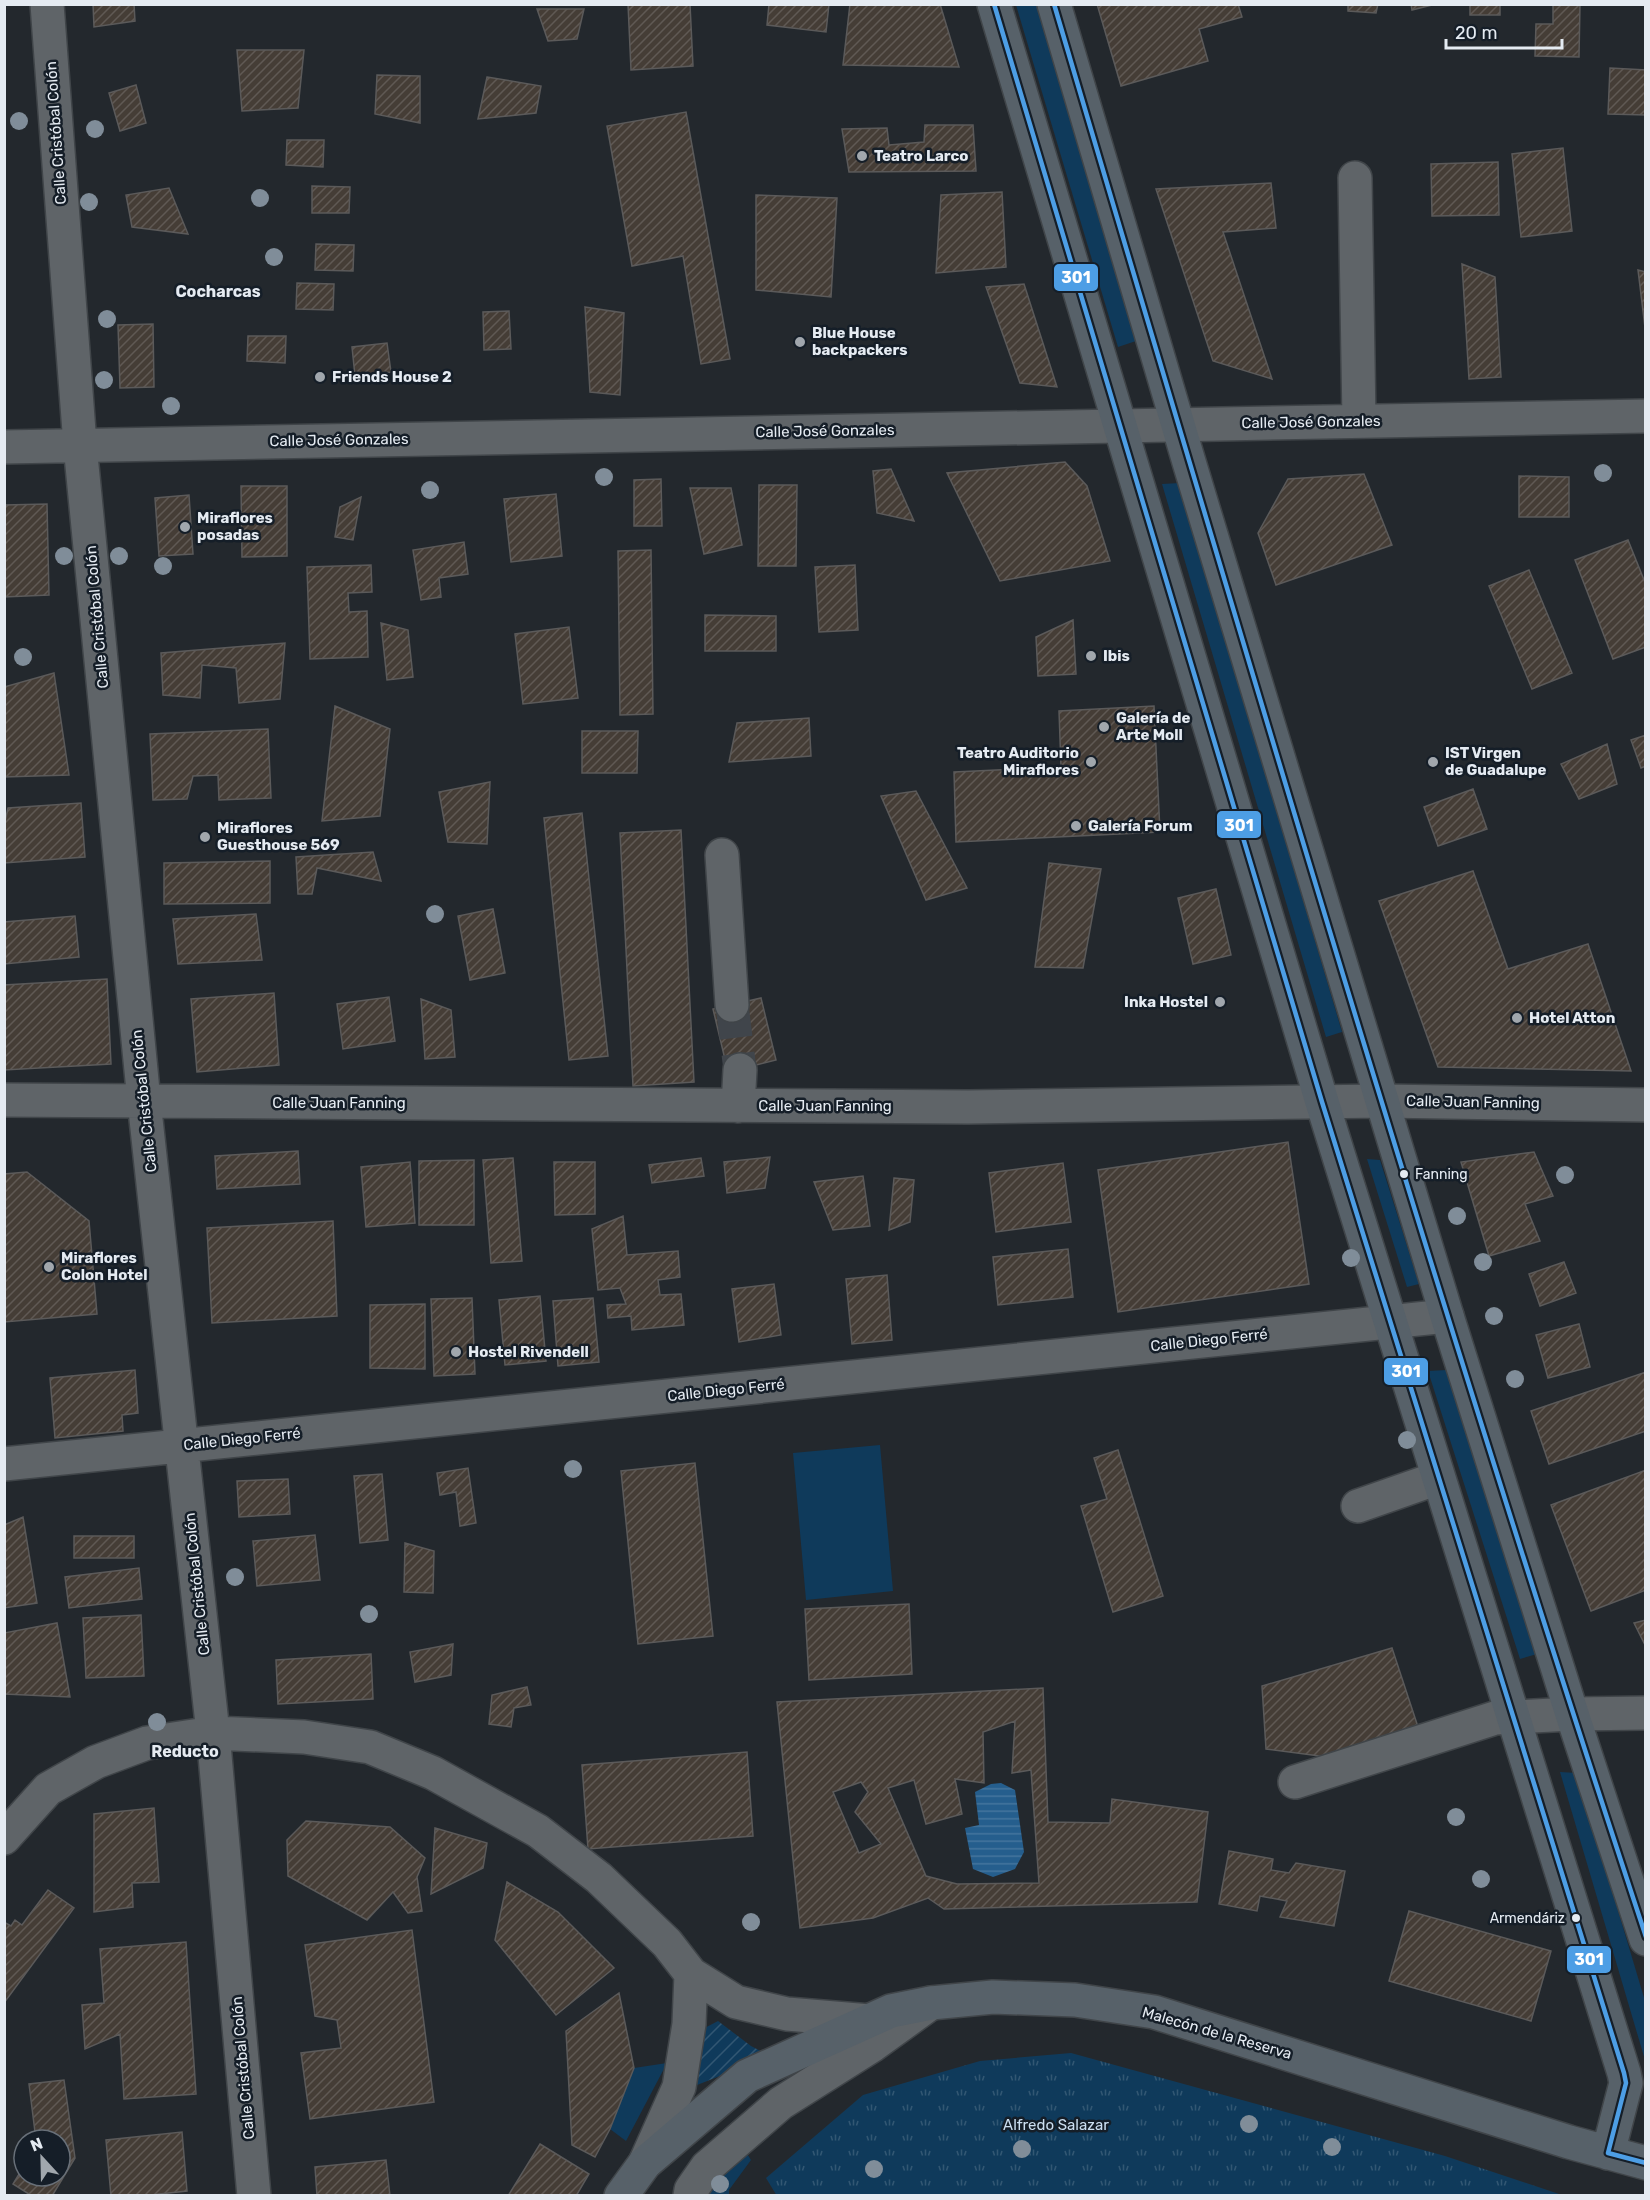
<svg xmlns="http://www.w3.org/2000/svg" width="1650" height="2200" font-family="Rubik,sans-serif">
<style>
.grass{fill:#0f3a5b}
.park{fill:url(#park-tufts)}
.garden{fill:url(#garden-furrows)}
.water{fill:url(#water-rules)}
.building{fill:url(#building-hatch);stroke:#5b5a5a;stroke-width:1.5;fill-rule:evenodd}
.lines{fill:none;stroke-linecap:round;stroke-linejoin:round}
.minor-tunnel{stroke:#40454b;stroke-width:33;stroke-dasharray:33 16;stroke-linecap:butt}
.minor-casing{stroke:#404549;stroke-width:36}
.major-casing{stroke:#404549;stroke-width:36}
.minor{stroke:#5f6468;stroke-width:33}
.major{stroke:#576169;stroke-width:33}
.bus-1-casing{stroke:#151e28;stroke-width:9}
.bus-1{stroke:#4d9ee5;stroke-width:4.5}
.tree{fill:#808d99}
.poi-dot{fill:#a1a7ad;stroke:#151e28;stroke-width:2}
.bus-dot{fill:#e5ebf2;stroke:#151e28;stroke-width:2}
.labels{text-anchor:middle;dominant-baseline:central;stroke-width:5;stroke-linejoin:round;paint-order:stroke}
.bus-label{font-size:14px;fill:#e5ebf2;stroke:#151e28;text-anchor:start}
.street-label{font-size:15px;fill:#e5ebf2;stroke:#151e28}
.poi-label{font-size:15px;font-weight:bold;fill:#e5ebf2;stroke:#151e28;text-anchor:start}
.park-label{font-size:15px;fill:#ccdff1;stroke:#151e28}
.neighbourhood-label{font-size:16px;font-weight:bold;fill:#e5ebf2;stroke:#151e28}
.line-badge{stroke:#151e28;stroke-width:2}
.badge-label{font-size:16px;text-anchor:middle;font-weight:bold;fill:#fff}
</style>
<defs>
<pattern id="park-tufts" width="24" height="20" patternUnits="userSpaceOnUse" patternTransform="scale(1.5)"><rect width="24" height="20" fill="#0f3a5b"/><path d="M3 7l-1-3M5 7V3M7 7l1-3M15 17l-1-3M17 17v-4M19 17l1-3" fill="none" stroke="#325773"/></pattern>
<pattern id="garden-furrows" width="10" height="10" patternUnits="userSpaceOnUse" patternTransform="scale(1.5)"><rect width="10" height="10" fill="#0f3a5b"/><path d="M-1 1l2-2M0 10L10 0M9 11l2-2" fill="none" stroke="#325773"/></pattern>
<pattern id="water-rules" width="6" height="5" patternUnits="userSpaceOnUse" patternTransform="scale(1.5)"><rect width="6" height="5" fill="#255e8d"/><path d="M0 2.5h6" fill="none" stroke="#44759e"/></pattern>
<pattern id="building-hatch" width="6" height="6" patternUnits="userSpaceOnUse" patternTransform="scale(1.5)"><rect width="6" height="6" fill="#453d36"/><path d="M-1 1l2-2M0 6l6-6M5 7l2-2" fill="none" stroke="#605954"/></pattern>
</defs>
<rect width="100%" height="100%" fill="#23282d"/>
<path class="grass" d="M1016 5H1039L1139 340 1118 347Z
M1180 483 1342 1032 1326 1037 1162 484Z
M1367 1159 1380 1160 1419 1284 1407 1287Z
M1447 1370 1537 1654 1520 1659 1428 1371Z
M880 1445 893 1591 806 1600 793 1453Z
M1560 1772 1577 1773 1645 2001V2060Z
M667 2063 626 2141 610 2129 634 2068Z
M741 2144 751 2160 729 2190V2195L706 2196Z"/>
<path class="park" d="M1071 2053 1445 2156 1562 2195 777 2196 766 2178 863 2095 980 2061Z"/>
<path class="garden" d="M718 2021 751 2046 770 2056 692 2087 699 2031Z"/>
<path class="water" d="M1001 1783 1015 1790 1024 1852 1015 1869 993 1877 973 1869 965 1828 979 1825 975 1792 991 1784Z"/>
<path class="building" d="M93 4H134L135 21 94 27Z
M628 4H690L693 66 631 70Z
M769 4H829L826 32 767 25Z
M850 4H940L959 67 843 65Z
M1097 4H1238L1242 17 1199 29 1208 61 1121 86Z
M1348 4H1378L1376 13 1348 11Z
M1411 4H1436L1412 10Z
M1470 4H1500V15H1470Z
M1553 4H1580L1579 57 1535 56 1536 24H1553Z
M537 9H584L577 39 548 41Z
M237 50H304L298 108 242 111Z
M1610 68 1646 70V115L1608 114Z
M377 75 420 76V123L375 114Z
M487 77 541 86 536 113 478 119Z
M136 85 146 123 120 131 109 93Z
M686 112 730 359 701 364 683 256 632 266 607 126Z
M925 125H973L976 171 849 172 842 129 887 128 889 145 924 142Z
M287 140H324L323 167 286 165Z
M1563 148 1572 231 1521 237 1512 154Z
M1498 162 1499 215 1432 216 1431 164Z
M1271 183 1276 228 1223 232 1272 379 1213 361 1156 189Z
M312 186 350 187 349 213H312Z
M169 188 188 234 132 227 126 195Z
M1002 192 1006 267 936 273 941 195Z
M756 195 837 198 831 297 756 290Z
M316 244 354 245 353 271 315 270Z
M1462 264 1495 277 1501 377 1469 379Z
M1638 270 1646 272V336Z
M297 283 334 284 333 310 296 309Z
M1024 284 1057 387 1020 383 986 287Z
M585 307 624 313 620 395 590 392Z
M509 311 511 349 484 350 483 312Z
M153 324 154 387 120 388 118 325Z
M248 336H286L285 363 247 361Z
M387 343 391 372 355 376 352 347Z
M1065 462 1087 486 1110 561 1000 581 947 473Z
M891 469 914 521 877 513 873 471Z
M1364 474 1392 545 1276 585 1258 533 1288 479Z
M1519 476 1569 477V517H1519Z
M661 479 662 526H634V480Z
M759 485H797L796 566H758Z
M241 486H287V556L242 557Z
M690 488H731L742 545 704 554Z
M556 494 562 556 511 562 504 499Z
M189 495 193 554 159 556 155 498Z
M361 497 353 540 335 537 340 507Z
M47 504 49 595 4 597V505Z
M1628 540 1646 585V647L1613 659 1575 560Z
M464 542 468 574 439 578 441 597 421 600 413 550Z
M651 550 653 714 620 715 618 551Z
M371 565 372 592 348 593 349 612 367 611 368 657 310 659 307 567Z
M855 565 858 630 819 632 815 567Z
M1529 570 1572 673 1532 689 1489 586Z
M705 615 776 616V651H705Z
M1073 620 1076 674 1038 676 1036 637Z
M381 623 408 630 413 677 387 680Z
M569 627 578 698 523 704 515 634Z
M285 643 280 699 239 703 236 668 202 665 200 698 163 695 161 653Z
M54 673 69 775 4 777V687Z
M335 706 390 729 380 816 322 821Z
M1154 706 1160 832 956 842 954 772 1061 767 1059 711Z
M809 718 811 756 729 762 737 723Z
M268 729 271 798 219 800 218 775 193 776 187 799 153 800 150 734Z
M582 731H638L637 773H582Z
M1646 735V766L1641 768 1631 740Z
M1607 744 1617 784 1579 799 1561 764Z
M490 782 487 844 448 842 439 792Z
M1473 789 1487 829 1438 846 1424 807Z
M916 791 967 888 926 900 881 796Z
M81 803 85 857 4 863V826L8 808Z
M582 813 608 1056 569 1060 544 818Z
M681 830 694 1082 633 1086 620 833Z
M373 852 381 881 317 868 312 894H298L296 857Z
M270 861V903L164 904V863Z
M1049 863 1101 869 1083 968 1035 967Z
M1473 871 1508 969 1588 944 1631 1071 1438 1067 1379 901Z
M1216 889 1231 955 1193 964 1178 898Z
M493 909 505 973 470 980 458 916Z
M256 914 262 960 178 964 173 919Z
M75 916 79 957 4 964V922Z
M107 979 111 1064 4 1070V985Z
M274 993 279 1065 197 1072 191 999Z
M389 997 395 1041 343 1049 337 1004Z
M761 998 776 1060 728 1072 713 1009Z
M421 999 451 1010 455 1057 425 1059Z
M1288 1142 1309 1284 1118 1312 1098 1170Z
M298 1151 300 1184 217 1189 215 1156Z
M1534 1152 1553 1196 1525 1204 1540 1241 1489 1256 1461 1162Z
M770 1157 765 1188 727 1193 724 1162Z
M513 1158 522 1261 491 1263 483 1160Z
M701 1158 704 1176 652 1183 649 1165Z
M474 1160V1225H419V1161Z
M410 1162 415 1223 366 1227 361 1167Z
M554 1162H595V1214L555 1215Z
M1063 1163 1071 1222 996 1232 989 1173Z
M27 1172 89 1221 97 1314 4 1322V1174Z
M863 1176 870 1226 833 1230 814 1182Z
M894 1178 914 1180 910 1222 889 1230Z
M623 1216 627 1255 678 1251 680 1277 658 1280 660 1295 681 1294 684 1325 632 1330 631 1316 608 1318 607 1305 626 1304 620 1288 598 1290 592 1229Z
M333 1221 337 1316 212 1323 207 1228Z
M1068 1249 1073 1297 998 1305 993 1257Z
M1564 1262 1576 1293 1540 1306 1529 1274Z
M887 1275 892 1340 852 1344 846 1279Z
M774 1284 781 1335 739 1342 732 1289Z
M540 1296 546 1361 505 1365 499 1300Z
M472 1298 475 1374 434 1376 431 1299Z
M593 1298 599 1362 558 1366 553 1301Z
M425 1304V1369L370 1368V1305Z
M1579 1324 1590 1367 1548 1378 1536 1335Z
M135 1370 138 1413 122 1415 123 1431 55 1438 50 1378Z
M1646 1372V1431L1549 1464 1531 1411Z
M1118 1450 1163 1596 1113 1612 1081 1506 1107 1499 1094 1458Z
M695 1463 713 1636 638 1644 621 1471Z
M468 1468 476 1523 460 1526 456 1492 440 1495 437 1473Z
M1646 1470V1590L1591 1611 1551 1505Z
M382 1474 388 1540 360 1543 354 1476Z
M288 1479 290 1514 239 1517 237 1481Z
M23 1517 37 1603 4 1608V1525Z
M315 1535 320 1580 257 1586 253 1541Z
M74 1536H134V1558H74Z
M405 1543 434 1551 433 1593 404 1592Z
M139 1568 142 1599 69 1608 65 1577Z
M909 1604 912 1674 809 1680 805 1609Z
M141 1615 144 1676 86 1678 83 1618Z
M1646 1620V1647L1634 1623Z
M57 1623 70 1697 4 1694V1633Z
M453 1644 451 1675 415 1682 410 1652Z
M1392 1648 1420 1733 1335 1758 1266 1749 1262 1686Z
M371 1654 373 1699 278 1704 276 1660Z
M527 1687 531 1705 514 1708 511 1727 489 1724 492 1695Z
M1043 1688 1048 1822 1110 1823 1112 1799 1208 1812 1197 1902 944 1909 928 1898 873 1918 800 1928 777 1702ZM1015 1721 1012 1773 1031 1770 1039 1883 957 1884 926 1876 888 1788 914 1780 926 1824 962 1814 955 1779 984 1783 983 1732ZM861 1782 868 1792 855 1812 881 1844 859 1853 833 1792Z
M747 1752 753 1836 588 1849 582 1765Z
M154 1808 159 1882 132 1883 133 1907 94 1912V1814Z
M306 1821 390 1827 425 1858 417 1877 422 1911 408 1913 393 1892 367 1920 288 1876 287 1840Z
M435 1828 487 1843 483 1868 431 1894Z
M1229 1851 1273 1859 1271 1870 1289 1873 1296 1863 1345 1871 1334 1926 1280 1917 1287 1901 1260 1896 1257 1911 1219 1904Z
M507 1882 558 1912 614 1968 556 2015 495 1940Z
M48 1890 74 1908 4 2003V1922L11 1926 15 1920 22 1925Z
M1409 1911 1551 1951 1531 2021 1389 1981Z
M412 1930 434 2102 310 2119 301 2053 341 2048 337 2020 315 2016 305 1945Z
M186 1942 196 2094 124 2099 120 2034 85 2049 82 2005 104 2003 100 1949Z
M619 1993 634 2068 610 2129 595 2157 572 2145 566 2031Z
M64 2080 75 2158 52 2196H32L13 2184 24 2166V2176H60V2140H36L29 2084Z
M182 2132 187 2191 141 2196H111L106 2140Z
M540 2144 589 2174 576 2196H508Z
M386 2160 390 2196H317L315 2167Z"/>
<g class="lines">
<path class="minor-tunnel" d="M732 1005 740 1070"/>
<g class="minor-casing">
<path id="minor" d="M47 4 80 445 144 1101 213 1733 254 2196
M1355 178 1359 421
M4 447 1646 416
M722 855 732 1005
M4 1100 968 1107 1382 1101 1646 1105
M738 1106 740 1070
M4 1464 1447 1316
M1358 1506 1438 1478
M1295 1782 1495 1718 1572 1714 1646 1713
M4 1838 48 1789 96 1762 147 1743 213 1733 304 1737 370 1747 433 1773 538 1831 599 1878 667 1943 691 1974 736 2002 787 2014 870 2021
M645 2163 679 2087 689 2024 691 1974
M690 2196 691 2190 707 2167 781 2103 873 2045 931 2003"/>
</g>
<g class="major-casing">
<path id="major" d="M994 4 1322 1102 1624 2073 1626 2083 1608 2153
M1054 4 1189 462 1447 1316 1572 1714 1646 1939
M621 2196 645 2163 747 2076 891 2011 931 2003 993 1997 1075 2000 1154 2012 1569 2142 1646 2163"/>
</g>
<use href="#minor" class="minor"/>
<use href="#major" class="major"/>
<g class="bus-1-casing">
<path id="bus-1" d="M994 4 1322 1102 1624 2073 1626 2083 1608 2153 1646 2163
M1054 4C1245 651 1435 1297 1646 1937"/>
</g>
<use href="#bus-1" class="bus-1"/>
</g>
<g class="tree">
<circle cx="19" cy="121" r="9"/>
<circle cx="95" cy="129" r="9"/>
<circle cx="260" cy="198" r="9"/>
<circle cx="89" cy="202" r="9"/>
<circle cx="274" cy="257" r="9"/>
<circle cx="107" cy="319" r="9"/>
<circle cx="104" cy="380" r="9"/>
<circle cx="171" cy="406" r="9"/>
<circle cx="1603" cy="473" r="9"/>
<circle cx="604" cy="477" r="9"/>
<circle cx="430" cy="490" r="9"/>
<circle cx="64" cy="556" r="9"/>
<circle cx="119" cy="556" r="9"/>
<circle cx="163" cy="566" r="9"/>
<circle cx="23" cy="657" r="9"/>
<circle cx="435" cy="914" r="9"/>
<circle cx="1565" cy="1175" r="9"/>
<circle cx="1457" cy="1216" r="9"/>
<circle cx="1351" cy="1258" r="9"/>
<circle cx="1483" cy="1262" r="9"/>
<circle cx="1494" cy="1316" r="9"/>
<circle cx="1515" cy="1379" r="9"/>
<circle cx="1407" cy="1440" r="9"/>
<circle cx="573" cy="1469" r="9"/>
<circle cx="235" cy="1577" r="9"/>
<circle cx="369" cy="1614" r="9"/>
<circle cx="157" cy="1722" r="9"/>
<circle cx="1456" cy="1817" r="9"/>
<circle cx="1481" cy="1879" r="9"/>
<circle cx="751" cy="1922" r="9"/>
<circle cx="1249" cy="2124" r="9"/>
<circle cx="1332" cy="2147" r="9"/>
<circle cx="1022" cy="2149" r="9"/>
<circle cx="874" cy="2169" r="9"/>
<circle cx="720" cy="2184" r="9"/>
</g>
<g class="poi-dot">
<circle cx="862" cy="156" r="6"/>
<circle cx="800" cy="342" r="6"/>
<circle cx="320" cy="377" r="6"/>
<circle cx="185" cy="527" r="6"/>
<circle cx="1091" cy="656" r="6"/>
<circle cx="1104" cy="727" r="6"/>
<circle cx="1091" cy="762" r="6"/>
<circle cx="1433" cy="762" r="6"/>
<circle cx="1076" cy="826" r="6"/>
<circle cx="205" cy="837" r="6"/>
<circle cx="1220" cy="1002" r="6"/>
<circle cx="1517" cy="1018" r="6"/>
<circle cx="49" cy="1267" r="6"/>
<circle cx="456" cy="1352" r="6"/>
</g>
<g class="bus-dot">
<circle cx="1404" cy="1174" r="5"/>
<circle cx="1576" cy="1918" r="5"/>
</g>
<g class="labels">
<g class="bus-label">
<text x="1415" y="1174">Fanning</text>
<text x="1565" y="1918" text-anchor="end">Armendáriz</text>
</g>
<g class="street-label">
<text transform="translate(56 133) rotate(-94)">Calle Cristóbal Colón</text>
<text transform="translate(1311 422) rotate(-1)">Calle José Gonzales</text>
<text transform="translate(825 431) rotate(-1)">Calle José Gonzales</text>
<text transform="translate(339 440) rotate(-1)">Calle José Gonzales</text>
<text transform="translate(97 617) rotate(-95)">Calle Cristóbal Colón</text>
<text transform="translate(144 1101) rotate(-96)">Calle Cristóbal Colón</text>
<text transform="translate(1473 1102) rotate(1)">Calle Juan Fanning</text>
<text x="339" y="1103">Calle Juan Fanning</text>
<text x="825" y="1106">Calle Juan Fanning</text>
<text transform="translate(1209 1340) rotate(-6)">Calle Diego Ferré</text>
<text transform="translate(726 1390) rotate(-6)">Calle Diego Ferré</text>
<text transform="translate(242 1439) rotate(-6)">Calle Diego Ferré</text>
<text transform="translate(197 1584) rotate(-96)">Calle Cristóbal Colón</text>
<text transform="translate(1217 2033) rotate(16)">Malecón de la Reserva</text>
<text transform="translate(243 2068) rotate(-95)">Calle Cristóbal Colón</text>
</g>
<g class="poi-label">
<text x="874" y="156">Teatro Larco</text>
<text x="812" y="333">Blue House<tspan x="812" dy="17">backpackers</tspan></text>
<text x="332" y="377">Friends House 2</text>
<text x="197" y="518">Miraflores<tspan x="197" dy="17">posadas</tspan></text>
<text x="1103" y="656">Ibis</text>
<text x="1116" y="718">Galería de<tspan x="1116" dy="17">Arte Moll</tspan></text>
<text x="1079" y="753" text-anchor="end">Teatro Auditorio<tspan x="1079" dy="17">Miraflores</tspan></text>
<text x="1445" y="753">IST Virgen<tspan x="1445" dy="17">de Guadalupe</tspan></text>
<text x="1088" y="826">Galería Forum</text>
<text x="217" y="828">Miraflores<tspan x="217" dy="17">Guesthouse 569</tspan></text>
<text x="1208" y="1002" text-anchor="end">Inka Hostel</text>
<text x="1529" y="1018">Hotel Atton</text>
<text x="61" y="1258">Miraflores<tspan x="61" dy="17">Colon Hotel</tspan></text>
<text x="468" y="1352">Hostel Rivendell</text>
</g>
<g class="park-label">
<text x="1056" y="2125">Alfredo Salazar</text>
</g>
<g class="neighbourhood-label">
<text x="218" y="291">Cocharcas</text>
<text x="185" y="1751">Reducto</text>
</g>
</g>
<g class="line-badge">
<rect x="1053" y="263" width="46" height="29" rx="6" fill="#4d9ee5"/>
<rect x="1216" y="810" width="46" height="29" rx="6" fill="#4d9ee5"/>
<rect x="1383" y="1357" width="46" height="29" rx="6" fill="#4d9ee5"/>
<rect x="1566" y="1945" width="46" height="29" rx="6" fill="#4d9ee5"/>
</g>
<g class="badge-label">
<text x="1076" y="283">301</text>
<text x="1239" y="831">301</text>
<text x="1406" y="1377">301</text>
<text x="1589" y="1965">301</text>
</g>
<rect width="1650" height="2200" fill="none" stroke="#e5ebf2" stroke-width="12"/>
<g transform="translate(42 2158) rotate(338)"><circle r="28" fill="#151e28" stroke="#687079" stroke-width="1.5"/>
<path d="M0-4.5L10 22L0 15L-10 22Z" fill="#a1a7ad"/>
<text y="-9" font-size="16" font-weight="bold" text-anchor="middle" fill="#e5ebf2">N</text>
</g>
<path d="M1446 39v9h116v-9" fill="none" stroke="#e5ebf2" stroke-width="3"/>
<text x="1455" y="39" font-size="18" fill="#e5ebf2" stroke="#151e28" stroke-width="4.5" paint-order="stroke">20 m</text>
</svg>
